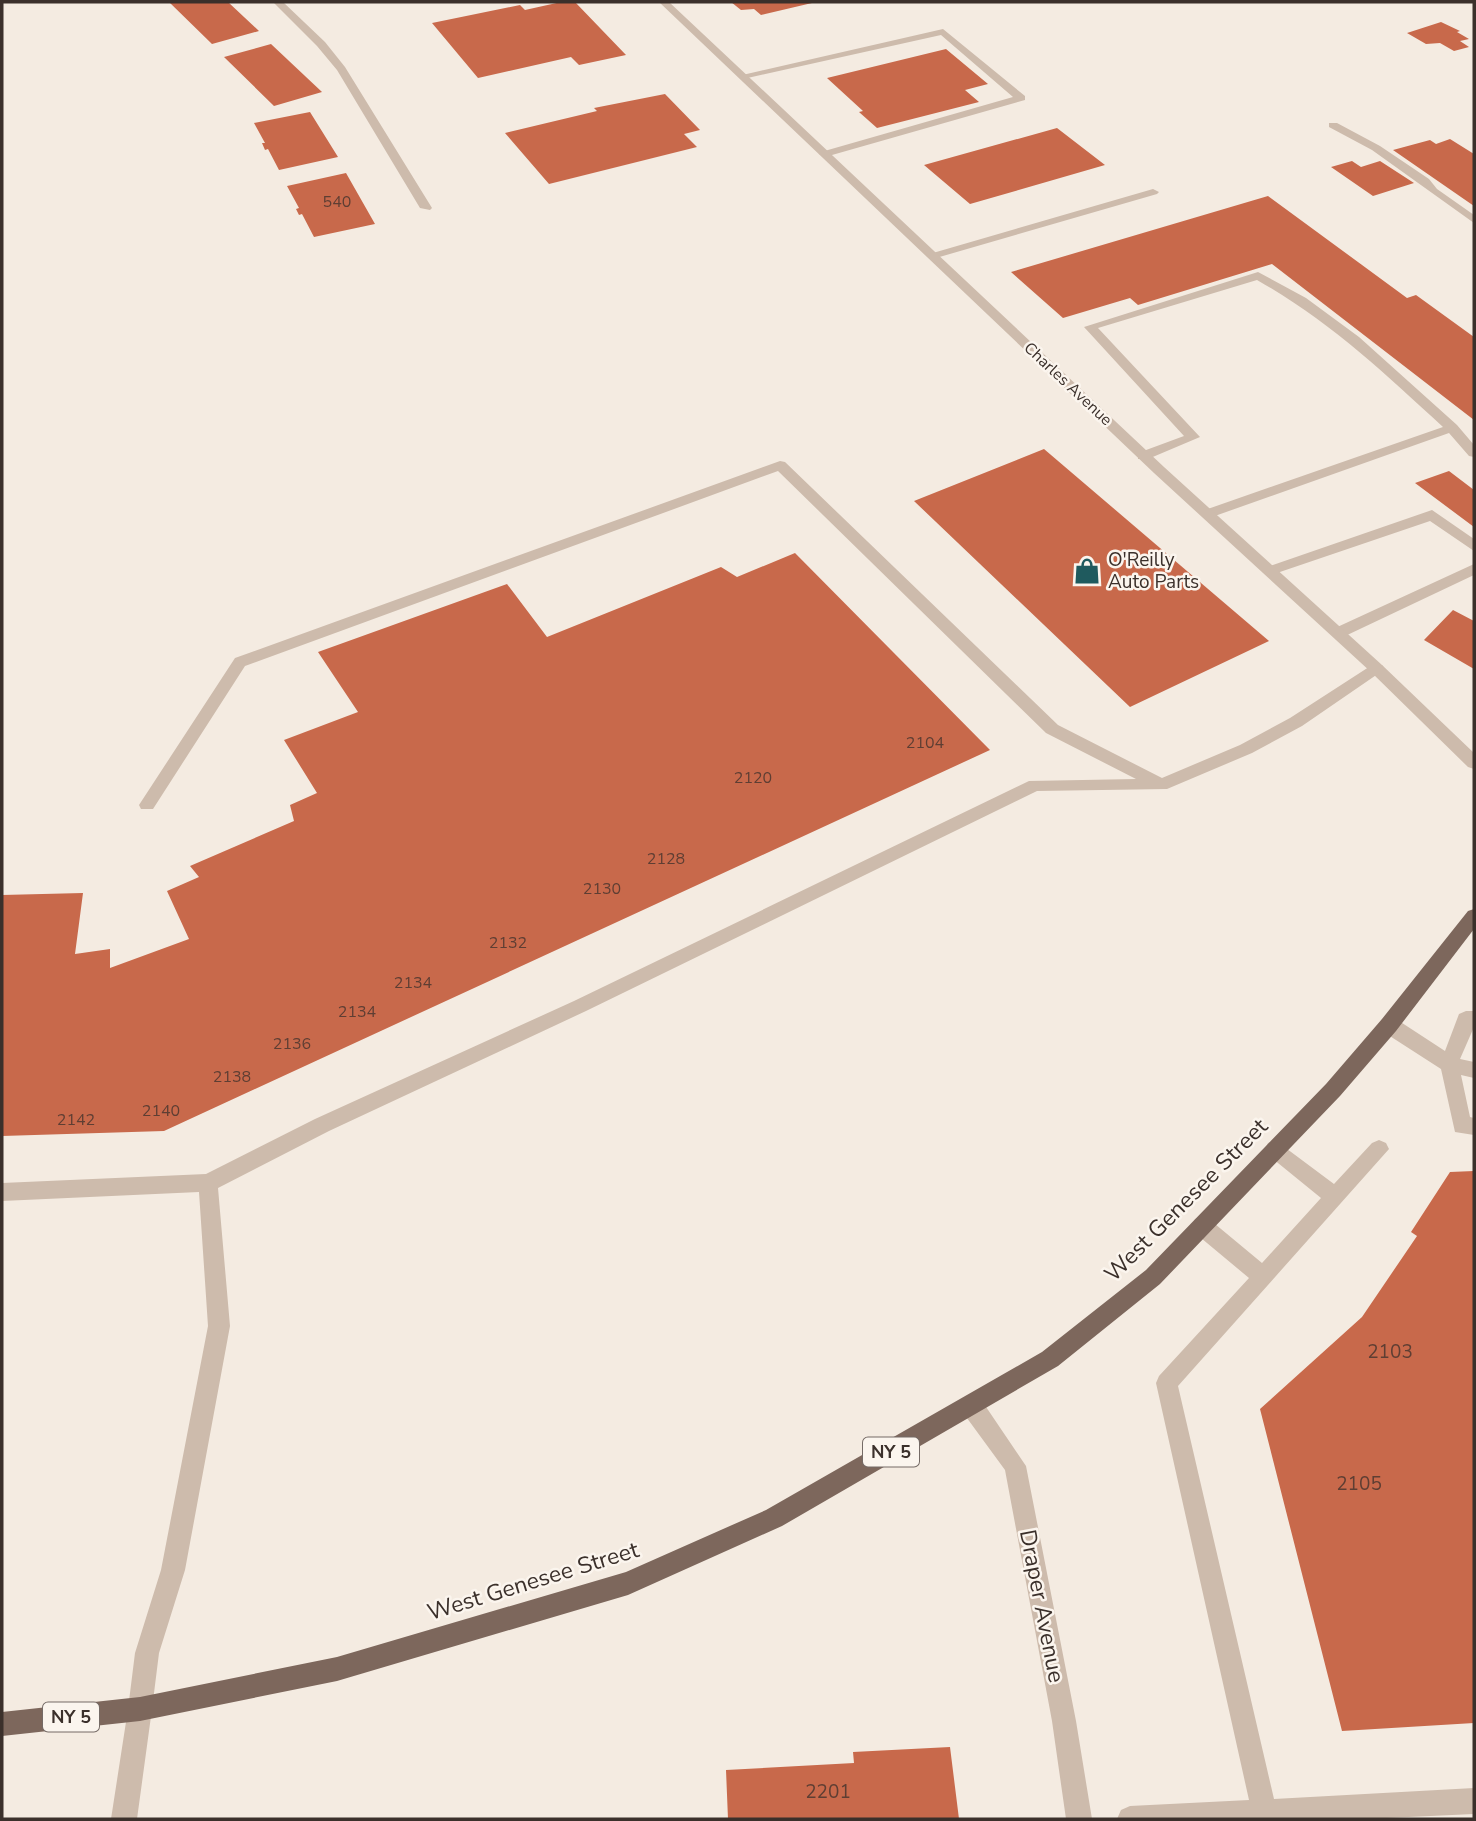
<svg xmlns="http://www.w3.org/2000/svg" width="1476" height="1821" font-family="'Nunito Sans',sans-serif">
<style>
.building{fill:#c8694b}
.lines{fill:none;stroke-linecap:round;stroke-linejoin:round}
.service{fill:#cdbbac;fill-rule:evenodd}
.minor{fill:#cdbbac;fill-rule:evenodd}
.tertiary{fill:#cdbbac;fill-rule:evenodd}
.primary{fill:#7d675c;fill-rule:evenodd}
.labels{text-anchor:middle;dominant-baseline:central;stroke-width:5;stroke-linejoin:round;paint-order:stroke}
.number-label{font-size:16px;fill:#5e3e33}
.far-street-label{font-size:16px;fill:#3b302b;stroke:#fbf5ee}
.shield{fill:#fbf5ee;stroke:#756b66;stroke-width:2}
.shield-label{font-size:18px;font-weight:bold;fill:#3b302b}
.poi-label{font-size:19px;fill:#3b302b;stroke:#fbf5ee;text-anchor:start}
.near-number-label{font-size:19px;fill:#5e3e33}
.near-street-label{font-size:23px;fill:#3b302b;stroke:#fbf5ee}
</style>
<rect width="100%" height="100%" fill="#f4ebe1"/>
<path class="building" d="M169 2H228L259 31 212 44Z
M561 2H575L626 55 579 65 571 57 478 78 432 23 520 5 525 10Z
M731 2H812V3L761 15 754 9 741 10Z
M1441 22 1460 31 1457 32 1469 39 1460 41 1469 47 1454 51 1440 43 1426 44 1407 33Z
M271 44 322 92 274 106 224 57Z
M946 49 988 84 965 90 979 102 877 128 859 112 863 111 827 78Z
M665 94 700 130 684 134 697 147 549 184 505 133 597 111 594 108Z
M310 112 338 157 279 170 268 149 265 150 262 143H265L254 123Z
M1057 128 1105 165 970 204 924 165Z
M1450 139 1474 154V206L1393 150 1430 140 1436 144Z
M1352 161 1361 167 1380 161 1414 183 1373 196 1331 167Z
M346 173 375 224 314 237 302 214 299 215 296 209 299 208 287 186Z
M1268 196 1407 298 1416 295 1474 337V420L1272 264 1138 305 1130 298 1063 318 1011 272Z
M1044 449 1269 641 1130 707 914 501Z
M1449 471 1474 490V527L1415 483Z
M795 553 990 750 164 1131 2 1136V895L83 893 75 954 110 949V968L189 939 167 891 199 877 190 866 294 821 290 805 317 793 284 740 358 712 318 652 507 584 547 637 721 567 737 577Z
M1453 610 1474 621V669L1424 640Z
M1474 1171V1723L1342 1731 1260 1409 1362 1317 1417 1236 1411 1232 1450 1172Z
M950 1747 959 1819H728L726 1770 854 1763 853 1752Z"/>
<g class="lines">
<path class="service" d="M273 2H283L325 42 345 67 432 208 430 210 420 208 337 70 317 46Z
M943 29 1025 96V100L825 157 819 154 821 152 1013 97 941 35 743 79 738 76Z
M1329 123H1337L1380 146 1429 179 1437 189 1474 215V223L1372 150 1329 127Z
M1153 189 1159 192 1157 194 936 258 926 255Z
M1258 272 1306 298 1359 337 1457 425 1474 445V457L1469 456 1449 433 1212 517H1202V511L1443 427C1382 371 1329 321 1257 280L1098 328 1200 437 1148 459H1138V453L1184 436 1084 327Z
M780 461 785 462 1058 725 1162 778 1240 745 1290 718 1372 665H1382L1385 669 1302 726 1252 753 1167 789 1037 791 586 1011 329 1131 218 1188 230 1326 185 1570 159 1653 152 1709 149 1718 140 1721 131 1718 128 1709 135 1653 161 1570 208 1326 199 1192 2 1201V1183L206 1174 315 1119 574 1001 1029 781 1136 779 1046 733 778 471 245 666 153 809H141L139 805 235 658Z
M1432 510 1474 539V551L1430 521 1274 574 1269 576 1262 571 1264 568Z
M1474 564V575L1343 637 1338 638 1330 633 1333 629Z
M1466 1011H1474V1027L1460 1059 1474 1062V1078L1461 1075 1470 1117 1474 1118V1135L1455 1132 1441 1069 1382 1031 1380 1025 1382 1019 1389 1017 1396 1019 1445 1051 1459 1014Z
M1275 1140 1334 1184 1372 1143 1379 1140 1386 1143 1389 1149 1178 1386 1274 1799 1474 1788V1814L1365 1819H1117L1121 1810 1130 1806 1249 1800 1156 1383 1159 1376 1249 1278 1195 1233 1192 1226 1195 1219 1202 1217 1209 1219 1262 1263 1321 1198 1268 1155 1265 1149 1268 1143Z"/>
<path class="minor" d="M972 1395 980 1398 1026 1466 1076 1721 1092 1819H1066L1052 1721 1005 1470 964 1414 961 1406 964 1398Z"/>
<path class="tertiary" d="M659 2H669L1164 467 1382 665 1474 753V769L1468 767 1372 673 1154 473Z
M140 1697 149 1700 152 1709 137 1819H111L128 1709 131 1700Z"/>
<path class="primary" d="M1474 909V929L1396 1031 1340 1096 1160 1284 1058 1366 782 1526 628 1595 337 1681 140 1721 2 1736V1712L140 1697 337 1657 626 1572 766 1510 1042 1352 1146 1270 1326 1084 1382 1019 1468 911Z"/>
</g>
<defs>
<g id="shop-bare" transform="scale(2.1)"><path d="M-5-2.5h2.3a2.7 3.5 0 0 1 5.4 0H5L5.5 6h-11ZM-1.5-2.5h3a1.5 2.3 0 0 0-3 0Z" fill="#1f5a5e" stroke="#fbf5ee" stroke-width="2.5" paint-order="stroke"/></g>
</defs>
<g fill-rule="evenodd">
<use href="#shop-bare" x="1087" y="571"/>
</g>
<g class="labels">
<g class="number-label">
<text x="337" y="202">540</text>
<text x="925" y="743">2104</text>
<text x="753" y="778">2120</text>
<text x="666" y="859">2128</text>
<text x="602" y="889">2130</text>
<text x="508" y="943">2132</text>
<text x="413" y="983">2134</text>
<text x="357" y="1012">2134</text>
<text x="292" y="1044">2136</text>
<text x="232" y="1077">2138</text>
<text x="161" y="1111">2140</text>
<text x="76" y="1120">2142</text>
</g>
<g class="far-street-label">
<text transform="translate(1068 384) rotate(43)">Charles Avenue</text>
</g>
<g class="shield">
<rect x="863" y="1437.5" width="56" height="29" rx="5"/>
<rect x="43" y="1702.5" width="56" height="29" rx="5"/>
</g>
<g class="shield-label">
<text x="891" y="1452">NY 5</text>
<text x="71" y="1717">NY 5</text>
</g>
<g class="poi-label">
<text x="1108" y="560">O'Reilly<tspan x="1108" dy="22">Auto Parts</tspan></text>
</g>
<g class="near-number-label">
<text x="1390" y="1352">2103</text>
<text x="1359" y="1484">2105</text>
<text x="828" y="1792">2201</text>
</g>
<g class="near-street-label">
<text transform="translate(1186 1200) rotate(-45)">West Genesee Street</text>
<text transform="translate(533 1581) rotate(-17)">West Genesee Street</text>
<text transform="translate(1042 1606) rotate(79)">Draper Avenue</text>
</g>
</g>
<rect width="1476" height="1821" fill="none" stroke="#3b302b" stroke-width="7"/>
</svg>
